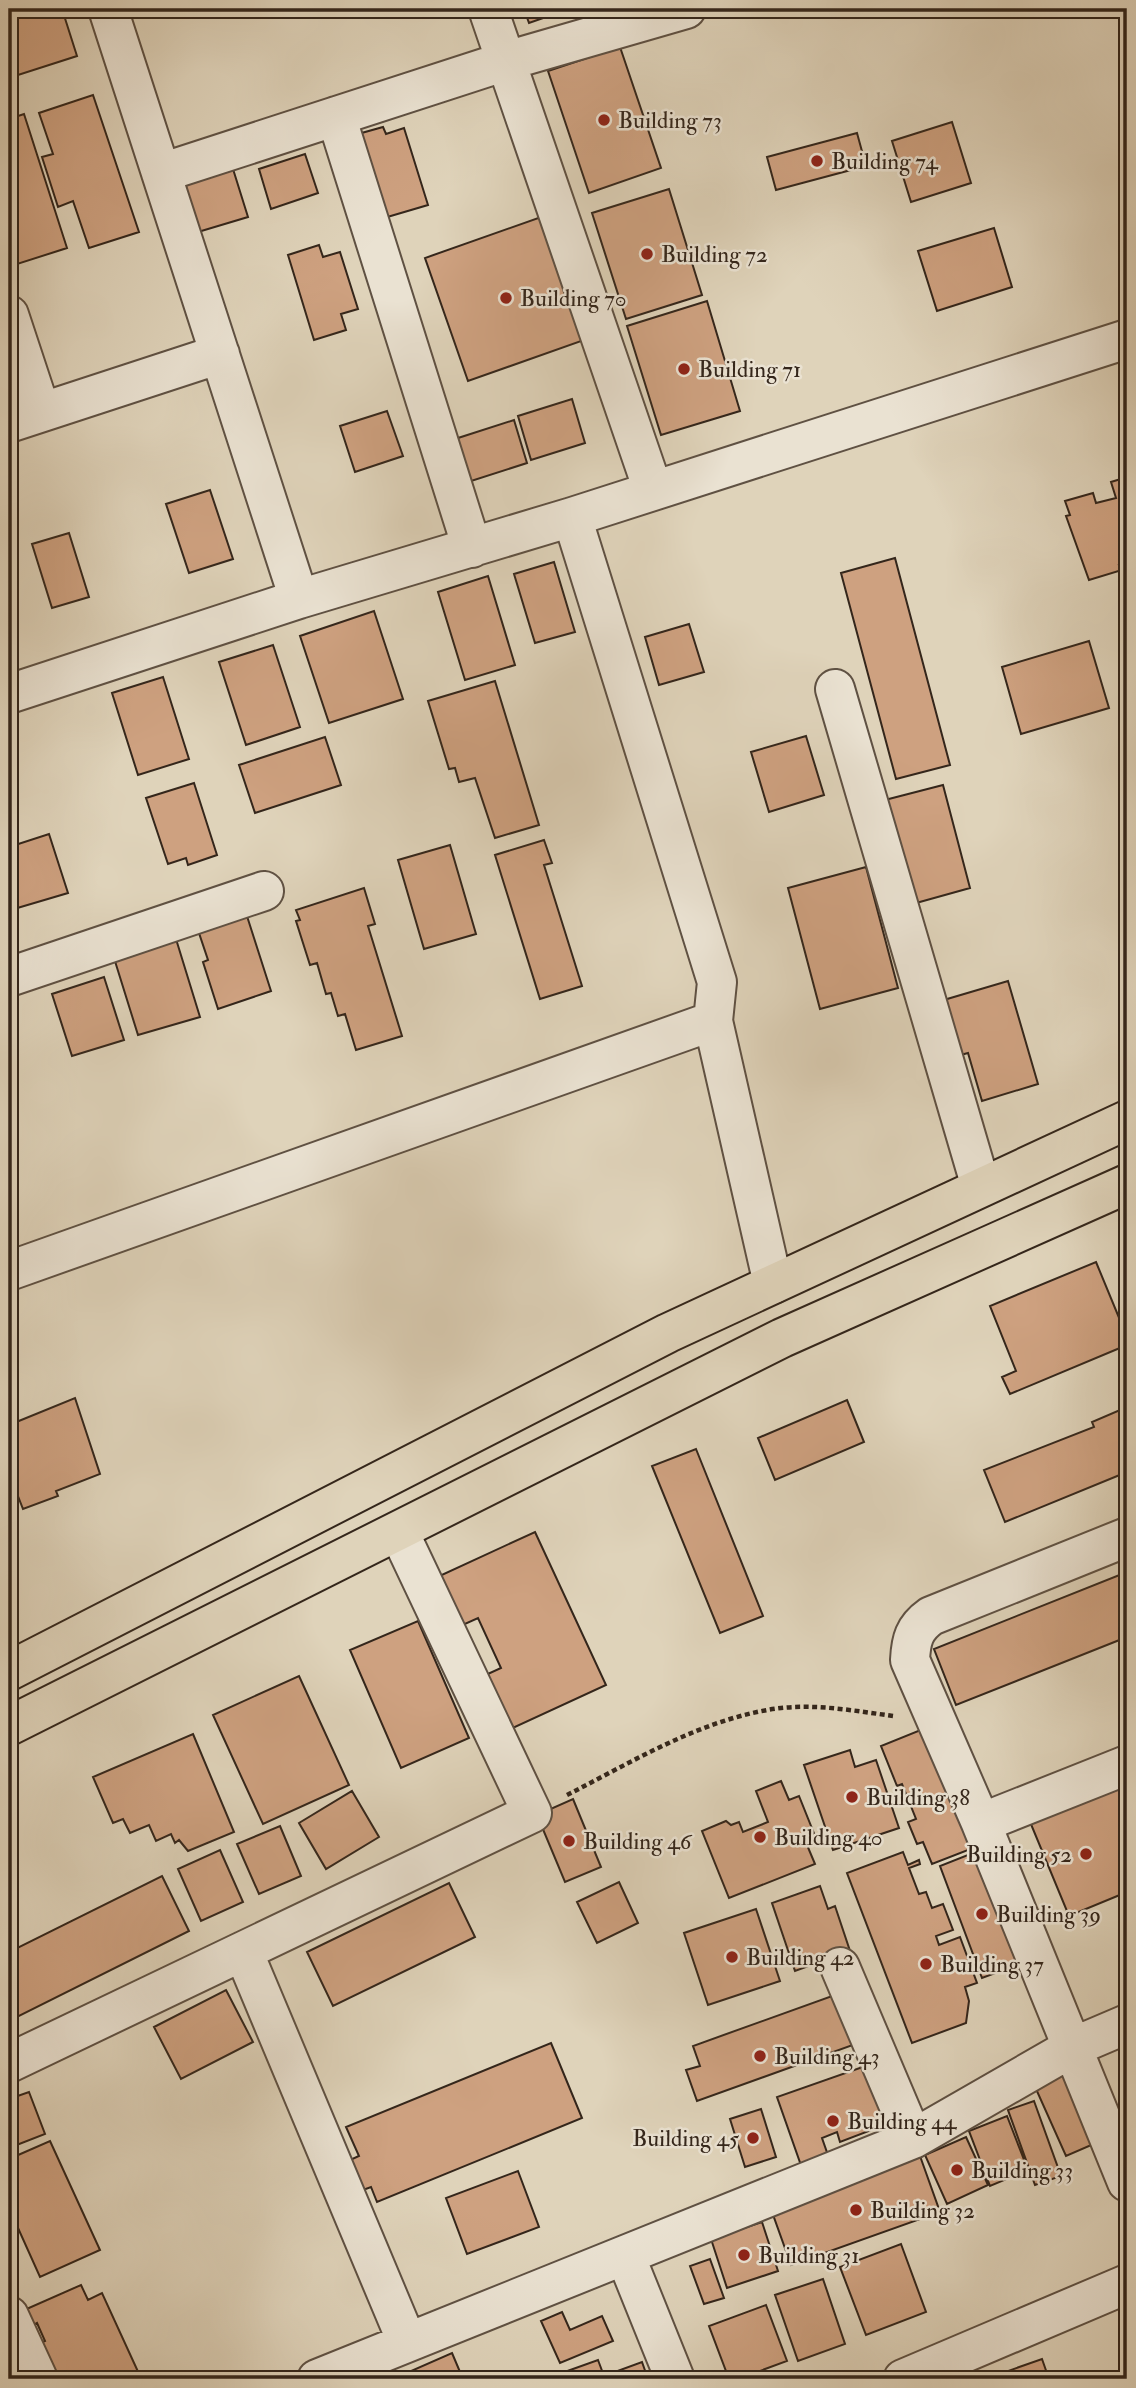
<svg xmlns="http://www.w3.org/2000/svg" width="1136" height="2388" font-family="'IM FELL Double Pica',serif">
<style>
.building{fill:#cea180;stroke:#34261b;stroke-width:2}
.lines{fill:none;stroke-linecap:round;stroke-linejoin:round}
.minor-casing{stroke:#5f5143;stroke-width:42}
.major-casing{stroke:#34261b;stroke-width:42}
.path{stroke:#34261b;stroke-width:4.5;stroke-dasharray:5 3.5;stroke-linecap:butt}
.minor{stroke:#eae2d2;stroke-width:38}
.major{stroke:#dfd3ba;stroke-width:38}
.poi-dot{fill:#8f2418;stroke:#eae2d2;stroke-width:2.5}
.labels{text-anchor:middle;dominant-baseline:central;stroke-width:5;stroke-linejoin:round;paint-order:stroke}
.poi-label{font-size:23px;fill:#34261b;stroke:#eae2d2;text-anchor:start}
</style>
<rect width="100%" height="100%" fill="#dfd3ba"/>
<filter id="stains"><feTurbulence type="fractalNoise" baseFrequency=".00286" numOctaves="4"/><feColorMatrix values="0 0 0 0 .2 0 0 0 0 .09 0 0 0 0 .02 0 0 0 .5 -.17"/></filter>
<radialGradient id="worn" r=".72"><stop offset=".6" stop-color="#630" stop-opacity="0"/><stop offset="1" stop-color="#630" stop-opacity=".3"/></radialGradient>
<path class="building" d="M9 9H62L77 56 18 75 9 47Z
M524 9H569L529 23Z
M620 47 661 168 589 193 548 71Z
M93 95 139 232 89 248 73 201 58 207 42 157 53 154 39 113Z
M24 114 67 248 11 266 9 119Z
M952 122 971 183 911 202 892 141Z
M383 127 386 134 404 128 428 205 384 218 358 134Z
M857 133 866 166 776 190 767 157Z
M305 154 318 193 271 209 259 169Z
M233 169 248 217 198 232 183 184Z
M669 189 702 295 626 319 592 213Z
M544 216 587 339 468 381 425 258Z
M994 228 1012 287 937 311 918 251Z
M319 245 323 257 340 252 358 309 341 314 346 330 314 340 288 255Z
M707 301 740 411 661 435 627 326Z
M572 399 585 443 531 460 518 416Z
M387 411 403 456 355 472 340 426Z
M514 420 527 463 468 482 455 439Z
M1127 477V562L1119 565 1122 570 1089 580 1066 516 1070 515 1065 501 1093 493 1096 503 1116 498 1111 482Z
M210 490 233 559 189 573 166 504Z
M69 533 89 597 52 608 32 544Z
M895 558 950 765 896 779 841 573Z
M554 562 575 632 535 643 514 574Z
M488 576 515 665 465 680 438 592Z
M374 611 403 699 329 723 300 636Z
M689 624 704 672 659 685 645 637Z
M1089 641 1109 708 1021 734 1002 667Z
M273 645 300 727 246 745 219 662Z
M163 677 189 759 138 775 112 693Z
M495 681 539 825 495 838 475 778 459 782 455 768 449 769 428 701Z
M806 736 824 795 769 812 751 752Z
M325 737 341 785 255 813 239 765Z
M194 783 217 855 188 865 186 858 168 864 146 798Z
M943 785 970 888 909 905 881 801Z
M49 834 68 893 14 909 9 894V847Z
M544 840 552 863 544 865 582 986 540 999 495 855Z
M450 845 476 934 424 949 398 860Z
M866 867 898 988 820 1009 788 888Z
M364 888 375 924 368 926 402 1036 356 1050 345 1014 338 1016 331 993 326 994 317 963 310 965 296 921 300 920 296 910Z
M246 913 271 991 218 1009 203 962 208 960 198 930Z
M176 939 200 1017 138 1035 114 958Z
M104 977 124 1040 72 1056 52 994Z
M1008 981 1038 1084 982 1101 968 1053 953 1057 937 1002Z
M1096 1262 1127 1337V1345L1010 1394 1002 1377 1016 1371 990 1306Z
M75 1398 100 1474 56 1491 58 1496 23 1509 9 1473V1425Z
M847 1400 864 1442 775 1480 758 1438Z
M1127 1407V1472L1005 1522 984 1470 1094 1427 1092 1422Z
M696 1449 763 1616 720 1633 652 1466Z
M535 1532 606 1685 504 1732 479 1678 501 1668 478 1618 456 1628 433 1579Z
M1127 1572V1637L956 1705 934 1649Z
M418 1621 469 1738 401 1768 350 1650Z
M299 1676 349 1785 263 1824 213 1715Z
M933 1725 981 1845 932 1864 923 1842 917 1844 908 1822 916 1819 902 1784 897 1786 881 1746Z
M193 1734 234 1832 188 1851 179 1840 175 1843 171 1834 156 1841 149 1825 130 1833 123 1819 113 1823 93 1777Z
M850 1750 855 1767 876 1760 899 1828 833 1850 804 1765Z
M1127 1775V1892L1069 1916 1028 1817Z
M781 1781 789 1800 799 1796 817 1841 807 1845 815 1864 729 1898 702 1831 726 1821 731 1825 739 1822 743 1832 768 1822 756 1791Z
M352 1791 379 1837 326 1869 299 1823Z
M573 1799 601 1867 565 1882 537 1815Z
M280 1826 301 1876 259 1894 237 1844Z
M983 1849 1025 1962 982 1978 940 1866Z
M220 1850 243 1902 201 1921 178 1869Z
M903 1852 908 1865 919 1860 920 1864 909 1868 919 1894 926 1892 932 1908 943 1904 953 1930 936 1936 939 1945 960 1937 977 1983 965 1987 969 2001 966 2023 912 2043 847 1873Z
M162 1876 189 1931 9 2021V1952Z
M619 1882 638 1923 597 1943 577 1902Z
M449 1883 475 1937 333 2006 307 1952Z
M820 1886 828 1909 835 1906 850 1951 795 1971 772 1903Z
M756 1909 780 1981 708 2005 684 1933Z
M226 1990 253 2042 181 2079 154 2027Z
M846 1991 864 2041 697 2101 686 2070 700 2066 693 2046Z
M551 2043 582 2118 377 2202 371 2187 363 2190 350 2160 359 2156 346 2127Z
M874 2063 891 2110 878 2115 882 2126 840 2142 837 2132 822 2138 830 2161 803 2171 777 2097Z
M1062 2067 1096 2143 1066 2156 1032 2080Z
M29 2092 45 2134 9 2148V2099Z
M1034 2101 1061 2176 1035 2185 1008 2110Z
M761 2109 776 2157 745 2167 730 2119Z
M1007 2116 1028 2170 990 2186 969 2131Z
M966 2137 988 2185 947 2204 925 2155Z
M50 2141 100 2250 40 2277 9 2208V2159Z
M920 2156 940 2212 791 2265 771 2209Z
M518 2171 539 2227 467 2254 446 2198Z
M762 2222 778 2271 727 2288 711 2239Z
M901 2244 926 2312 866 2335 840 2267Z
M710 2259 724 2298 704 2304 690 2266Z
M823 2279 845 2344 798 2361 775 2295Z
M81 2285 88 2300 102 2293 140 2376 145 2373 148 2379H56L40 2343 45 2341 37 2323 30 2327 22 2311Z
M766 2305 787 2361 738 2379H729L709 2326Z
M562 2312 570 2330 602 2316 613 2341 560 2363 541 2321Z
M452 2353 463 2379H396L395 2378Z
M1042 2359 1049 2379H1011L1008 2371Z
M598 2360 604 2376 642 2362 648 2379H545Z"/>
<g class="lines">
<g class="minor-casing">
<path id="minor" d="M108 9 299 599
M488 9 653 490
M336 116 472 548
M161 173 506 61 686 9
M9 315 41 412
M9 423 220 354
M572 517 717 982 713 1021 773 1284
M835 689 981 1187
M9 694 299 599 572 517 1127 339
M9 977 264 891
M9 1271 713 1021
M1127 1537 931 1616C914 1628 911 1640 910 1660L981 1823 1127 2182
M981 1823 1127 1765
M243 1951 407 2342
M840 1967 913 2139
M9 2063 532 1813 399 1532
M625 2255 675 2379
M9 2316 38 2379
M317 2379 913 2139 1073 2047 1127 2024
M903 2379 1127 2284"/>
</g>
<g class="major-casing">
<path id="major" d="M9 1671 668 1333 1127 1120
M9 1726 782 1338 1127 1184"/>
</g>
<path class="path" d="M567 1795C634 1761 705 1717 781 1708 819 1704 856 1711 893 1716"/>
<use href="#minor" class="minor"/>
<use href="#major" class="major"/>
</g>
<g class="poi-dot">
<circle cx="604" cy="120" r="7"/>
<circle cx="817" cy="161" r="7"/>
<circle cx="647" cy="254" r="7"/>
<circle cx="506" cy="298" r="7"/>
<circle cx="684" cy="369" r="7"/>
<circle cx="852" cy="1797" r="7"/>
<circle cx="760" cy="1837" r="7"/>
<circle cx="569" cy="1841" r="7"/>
<circle cx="1086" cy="1854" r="7"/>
<circle cx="982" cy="1914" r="7"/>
<circle cx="732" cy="1957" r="7"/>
<circle cx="926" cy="1964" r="7"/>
<circle cx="760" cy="2056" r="7"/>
<circle cx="833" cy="2121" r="7"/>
<circle cx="753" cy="2138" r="7"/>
<circle cx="957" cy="2170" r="7"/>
<circle cx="856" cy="2210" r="7"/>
<circle cx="744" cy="2255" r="7"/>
</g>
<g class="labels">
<g class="poi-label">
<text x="618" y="120">Building 73</text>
<text x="831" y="161">Building 74</text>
<text x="661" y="254">Building 72</text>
<text x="520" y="298">Building 70</text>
<text x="698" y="369">Building 71</text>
<text x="866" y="1797">Building 38</text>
<text x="774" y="1837">Building 40</text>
<text x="583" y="1841">Building 46</text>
<text x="1072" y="1854" text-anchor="end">Building 52</text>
<text x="996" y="1914">Building 39</text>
<text x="746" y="1957">Building 42</text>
<text x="940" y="1964">Building 37</text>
<text x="774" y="2056">Building 43</text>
<text x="847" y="2121">Building 44</text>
<text x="739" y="2138" text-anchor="end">Building 45</text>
<text x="971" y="2170">Building 33</text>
<text x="870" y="2210">Building 32</text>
<text x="758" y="2255">Building 31</text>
</g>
</g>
<rect width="1136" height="2388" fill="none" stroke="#dfd3ba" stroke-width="35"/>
<rect x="10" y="10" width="1115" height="2367" fill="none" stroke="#34261b" stroke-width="3.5"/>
<rect x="18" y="18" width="1101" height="2353" fill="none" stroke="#34261b" stroke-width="2"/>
<rect width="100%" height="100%" filter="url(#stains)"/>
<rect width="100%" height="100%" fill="url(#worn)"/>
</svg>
